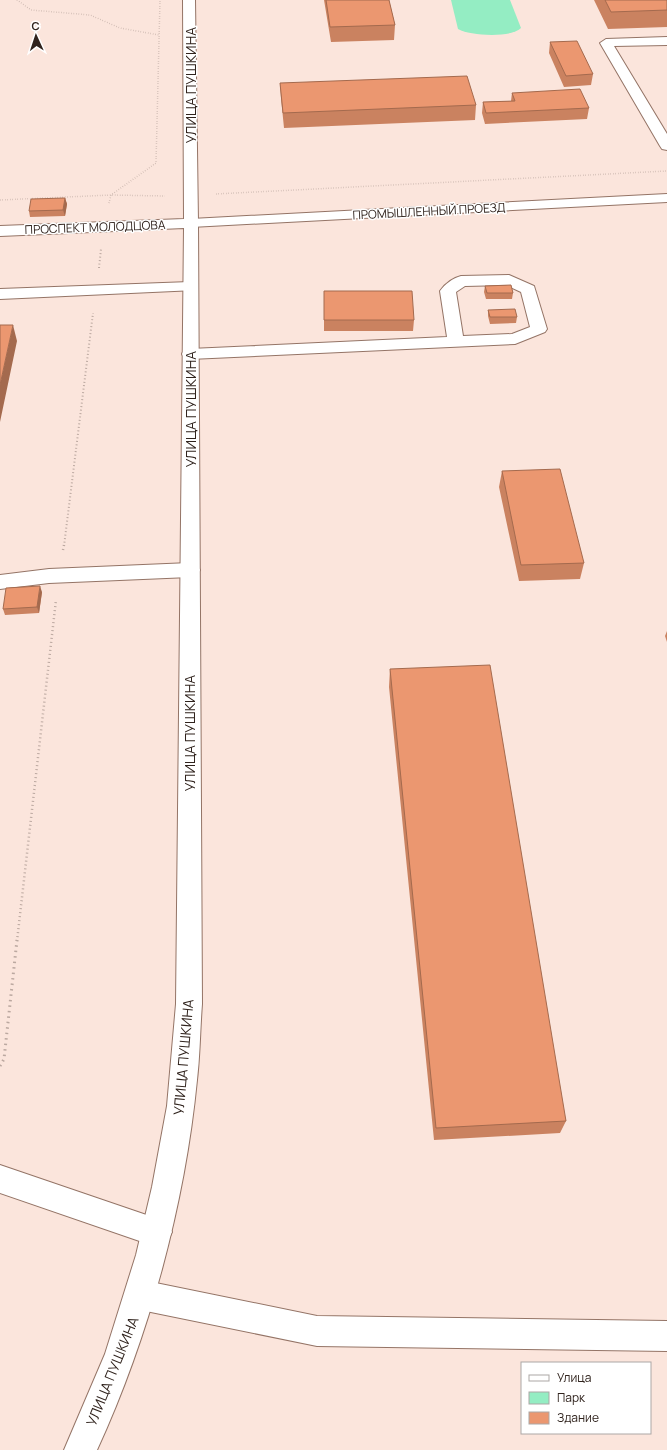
<svg xmlns="http://www.w3.org/2000/svg" width="667" height="1450" font-family="Manrope,sans-serif">
<style>
.green{fill:#94edc3}
.lines{fill:none;stroke-linecap:round;stroke-linejoin:round}
.minor-casing{stroke:#947466;stroke-width:2}
.major-casing{stroke:#947466;stroke-width:2}
.path-far3{stroke:#bba8a0;stroke-width:1.5;stroke-dasharray:0.5 2;stroke-linecap:butt}
.path-far2{stroke:#bba8a0;stroke-width:2;stroke-dasharray:1 2.5;stroke-linecap:butt}
.path-far1{stroke:#bba8a0;stroke-width:2.5;stroke-dasharray:1 3;stroke-linecap:butt}
.path{stroke:#bba8a0;stroke-width:3;stroke-dasharray:1.5 4;stroke-linecap:butt}
.minor{fill:#fff;fill-rule:evenodd}
.major{fill:#fff;fill-rule:evenodd}
.wall{fill:#ca8260}
.shaded-wall{fill:#a46a4e}
.building{fill:#eb9770;stroke:#a46a4e}
.labels{text-anchor:middle;dominant-baseline:central;stroke-width:3;stroke-linejoin:round;paint-order:stroke}
.far-street-label{font-size:12px;fill:#30231d;stroke:#fff}
.street-label{font-size:14px;fill:#30231d;stroke:#fff}
</style>
<rect width="100%" height="100%" fill="#fbe5dc"/>
<path class="green" d="M451 0H510L521 28C512 38 470 36 458 29Z"/>
<g class="lines">
<g class="minor-casing">
<path id="minor" d="M667 37V45L614 46 667 134V150L662 149 660 146 600 43 606 39Z
M667 194V202L191 227 186 226 184 223 186 220 191 219Z
M509 275 534 286 547 329 545 332 515 344 190 359 184 358 182 354 184 350 190 349 447 337 440 291C445 284 453 278 461 276ZM506 285 521 292 530 327 512 334 463 336 456 292 465 286Z
M190 282 196 284 198 287 196 290 0 299V289Z
M190 563 197 565 200 570 197 575 190 577 49 583 0 589V575L49 569Z
M0 1165 167 1222 172 1232 167 1242 157 1247 0 1193Z
M141 1280 317 1316 667 1321V1351L317 1346 141 1310 130 1306 126 1295 130 1284Z"/>
</g>
<g class="major-casing">
<path id="major" d="M183 0H195L198 223 202 1004C200 1029 200 1055 197 1080 185 1204 149 1337 97 1450H64L105 1354 136 1255 152 1187 167 1106 176 1004 184 228 0 236V226L184 219Z"/>
</g>
<path class="path-far3" d="M17 0 31 10 90 15 120 28 159 35
M216 194 667 171
M0 200 111 195 165 196
M109 203 111 195 156 163 160 0"/>
<path class="path-far2" d="M99 268 101 249
M64 546 93 313"/>
<path class="path-far1" d="M63 550 64 545
M17 941 56 600"/>
<path class="path" d="M0 1066 4 1059 17 940"/>
<use href="#minor" class="minor"/>
<use href="#major" class="major"/>
</g>
<path class="wall" d="M324 0H389L395 25 394 40 331 42Z
M594 0H667V27L608 29Z
M550 42 593 74 591 85 564 87 549 53Z
M280 83 476 105 475 120 284 128 281 98Z
M512 93 589 108 587 119 485 124 482 113 483 102 511 101Z
M65 198 67 204 65 216 30 217 29 211Z
M485 286 513 293 512 299H486L484 292Z
M324 291 414 320 413 331H324Z
M488 310 517 317 516 323 490 324 488 316Z
M502 471 584 563 580 579 519 581 499 487Z
M42 592 39 613 5 615 3 609Z
M667 631V642L665 636Z
M390 669 566 1121 560 1133 434 1140 389 687Z"/>
<path class="shaded-wall" d="M65 198 67 204 65 216 63 210Z
M13 325 17 341 0 422V385Z
M40 586 42 592 39 613 37 607Z"/>
<path class="building" d="M326 0H389L395 25 330 27Z
M605 0H667V10L611 12Z
M577 41 593 74 566 76 550 42Z
M467 76 476 105 283 113 280 83Z
M580 89 589 108 486 113 483 102 515 101 512 93Z
M65 198 63 210 29 211 31 199Z
M511 285 513 293H487L485 286Z
M324 291H412L414 320H324Z
M515 309 517 317H490L488 310Z
M0 325H13L0 385Z
M560 469 584 563 521 565 502 471Z
M40 586 37 607 3 609 6 588Z
M490 665 566 1121 436 1128 390 669Z"/>
<g class="labels">
<g class="far-street-label">
<text transform="translate(429 211) rotate(-3)">ПРОМЫШЛЕННЫЙ ПРОЕЗД</text>
<text transform="translate(95 227) rotate(-2)">ПРОСПЕКТ МОЛОДЦОВА</text>
</g>
<g class="street-label">
<text transform="translate(190 85) rotate(-90)">УЛИЦА ПУШКИНА</text>
<text transform="translate(190 409) rotate(-90)">УЛИЦА ПУШКИНА</text>
<text transform="translate(189 733) rotate(-90)">УЛИЦА ПУШКИНА</text>
<text transform="translate(183 1057) rotate(-85)">УЛИЦА ПУШКИНА</text>
<text transform="translate(112 1371) rotate(-68)">УЛИЦА ПУШКИНА</text>
</g>
</g>
<rect x="521" y="1362" width="130" height="72" fill="#ffffff" stroke="#aca7a5"/>
<rect x="529" y="1375" width="20" height="6" fill="#ffffff" stroke="#aca7a5"/>
<text x="557" y="1382" font-size="12" fill="#30231d">Улица</text>
<rect x="529" y="1392" width="20" height="12" fill="#94edc3" stroke="#aca7a5"/>
<text x="557" y="1402" font-size="12" fill="#30231d">Парк</text>
<rect x="529" y="1412" width="20" height="12" fill="#eb9770" stroke="#aca7a5"/>
<text x="557" y="1422" font-size="12" fill="#30231d">Здание</text>
<g transform="translate(36 36) rotate(357)" stroke="#ffffff" stroke-width="3" paint-order="stroke">
<path d="M0-3L7 15L0 10L-7 15Z" fill="#30231d"/>
<text y="-6" font-size="11" font-weight="bold" text-anchor="middle" fill="#30231d">С</text>
</g>
</svg>
